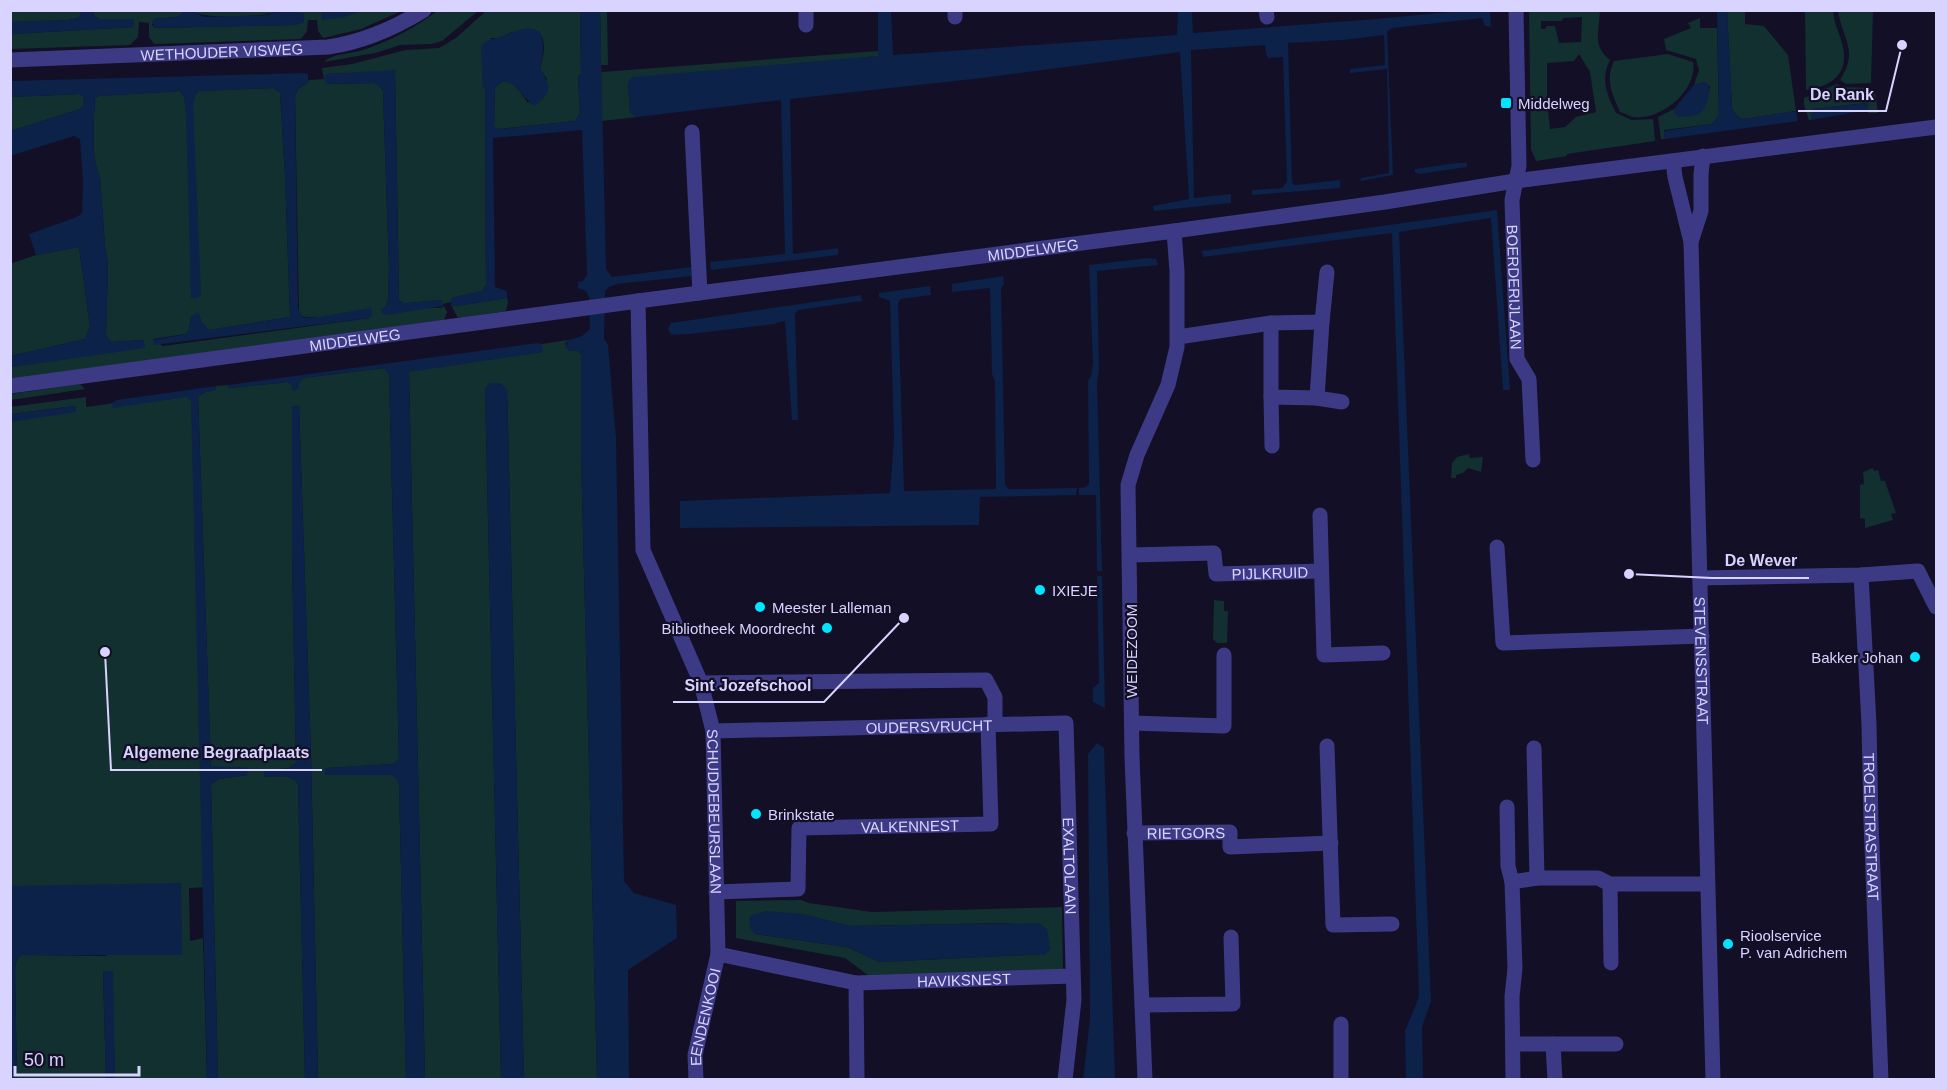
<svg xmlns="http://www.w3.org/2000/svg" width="1947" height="1090" font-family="Arial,sans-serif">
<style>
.green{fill:#12302f;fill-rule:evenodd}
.water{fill:#0c2248}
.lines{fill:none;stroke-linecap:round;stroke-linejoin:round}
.minor{stroke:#3d3a85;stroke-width:15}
.poi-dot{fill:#00e5ff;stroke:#130f26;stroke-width:2}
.labels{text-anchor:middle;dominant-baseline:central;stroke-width:4.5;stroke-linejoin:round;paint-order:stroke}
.street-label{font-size:15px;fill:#d9d4ff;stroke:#130f26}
.poi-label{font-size:15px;fill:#d9d4ff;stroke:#130f26;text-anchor:start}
.leader{fill:none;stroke:#d9d4ff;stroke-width:2}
.callout-dot{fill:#d9d4ff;stroke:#130f26;stroke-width:2}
.callout-label{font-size:16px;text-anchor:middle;font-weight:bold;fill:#d9d4ff;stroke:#130f26;stroke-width:4.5;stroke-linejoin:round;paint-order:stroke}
</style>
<rect width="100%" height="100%" fill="#130f26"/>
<path class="green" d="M10 11H83L78 18 69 20 11 22Z
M93 11H183L182 14 177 17 154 19 152 25 155 28 295 25 304 22V14L298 13 295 11H330L321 13 340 18 361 11H401L361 29 323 38 318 31 317 20H308L307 31 301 39 154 44 149 37V23L139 22 138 37 130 45 11 49V34L134 27V19H99L94 15Z
M192 11H278C265 17 204 20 192 11Z
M437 11H478L442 41 432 44 400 45 375 53 324 62C333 53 351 54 363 50 390 41 415 28 437 11Z
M486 11H580L581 75 578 76 580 113 575 121 499 129 494 127 495 88C508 71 521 93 528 103L547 79 540 69C543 55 548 43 538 31L512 32 499 38H491L485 89 486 285 482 291 452 298 451 302 442 304V300L408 303H403L399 300 395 71 326 74V84L374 83 379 85 383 91 389 267 388 299 386 306 441 308 444 306 447 312 444 320 11 379 10 365 13 367 144 340 111 342 106 336 108 263 105 247 100 177C90 156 94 121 95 98L99 96 180 91 184 96 186 112 193 103 195 95 199 91 273 88 280 92 285 175 290 317 209 330 201 322 199 314 191 317 189 330 186 334 153 339 163 346 370 318C360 317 307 319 303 316 301 316 300 314 299 313L295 96 298 89 308 82 309 80 324 79 322 68 352 64 406 50 439 48 456 38Z
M600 11H607L608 65H601Z
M1529 11H1600C1599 32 1592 46 1610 60 1600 80 1607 94 1616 113L1632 120 1653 119 1655 141 1567 154V156L1536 161 1531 149ZM1582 17 1581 42 1559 43 1555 26H1547L1545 29H1541V21H1562L1563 18ZM1579 54 1590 72 1596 112 1576 117 1565 127 1550 129 1547 100V63L1574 61Z
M1727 11H1745V24L1764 26 1788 55 1796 111 1743 119 1738 117 1732 109Z
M1805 11H1833C1834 24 1840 34 1843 47 1849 75 1830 87 1806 90Z
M1838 11H1873L1871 83 1846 84 1840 80C1859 50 1843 41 1838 11Z
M1700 18V28H1717L1719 115 1712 124 1664 130 1665 139H1661L1658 117 1674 109V113L1706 104 1710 87 1704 82 1694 85 1699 70 1696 59 1666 50 1664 39 1691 28 1688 23Z
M878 51V56L628 82 630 112 637 117 602 121 601 72Z
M1668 54 1693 62C1698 90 1661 121 1633 117 1629 116 1624 113 1620 112 1612 93 1605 80 1614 61Z
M1837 84C1849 91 1863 84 1875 91L1878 113H1868L1867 103 1812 109 1811 120H1809L1804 105V98Z
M80 94 83 96V106L80 109 11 131 10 97Z
M79 247 90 327 85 339 11 356 10 264 36 255Z
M507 298 508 302 506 311 458 318 451 305 456 306Z
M568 340 565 344 570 351H578L581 354V453L597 1079H524L507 390 500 383 485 388 501 1079H425L409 371 542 352V344Z
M384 368 389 374 399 759 393 764 326 768 325 774 392 775 398 780 399 784 406 1079H318L311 755 299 406H292V554L296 763 289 768 264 771V777C276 777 291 773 298 784L305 1079H218L211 784 219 779 247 775V768L211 767 198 396 206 392 215 390 216 386 228 385 229 388 288 382 292 385 293 390 303 378Z
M80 384 85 389 11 400V394Z
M193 392 207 887 189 888 190 941 203 938 207 1079H115L112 971 103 972 106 1079H17L15 967 17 959 21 955 107 956 11 896V417L76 406 11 414 10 407 86 397V407Z
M1469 454 1470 458 1483 457 1481 472 1468 468 1463 473 1456 475V478H1451L1452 463 1457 457Z
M1873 468 1874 471 1878 470 1881 481H1885L1896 513 1891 514 1893 520 1865 528V519L1860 518V485L1864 484 1863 472Z
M1214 600 1224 601V611H1228L1227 643H1217L1213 639Z
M801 900 809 903 872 912 1062 907 1063 971 869 976 845 958 736 938V901ZM801 914 850 926 1009 923 1050 949 1045 954 880 962 847 947 755 934Z"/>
<path class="water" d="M278 10 295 11 298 13 304 14V22L295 25 155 28 152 23 154 19 177 17 182 14 183 11C192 10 196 14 205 17L268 15Z
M330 10H361V11L340 18 322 20 321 13Z
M83 11H93L94 15 99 19H134V27L11 34V22L69 20 78 18Z
M580 11H600L606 269 612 277 691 267 692 276 617 284 609 287 605 291 604 339 608 345 616 438 624 881 634 893 676 905 677 938 628 970 629 1079H597L581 453V354L578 351H570L565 348 568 340 582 336 590 329 589 297 586 291 578 288V282L583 281 587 275 582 130 493 138 495 287 507 291V298L456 306 451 305V298L482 291 486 285 485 89 483 88 481 47C487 37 496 40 506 35 544 18 547 36 540 69 551 86 552 93 535 106 523 101 510 68 495 88L494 127 500 129 575 121 580 113 578 75H581Z
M878 11H891L893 55 1177 35 1178 10 1192 11 1193 33 1376 19 1461 11H1490L1491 27 1485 26 1482 18 1393 28 1387 31 1393 175 1360 181 1361 178 1389 173 1387 69 1350 73V69L1385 65 1384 35 1343 40 1288 43 1292 183 1295 185 1340 180V188L1252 195V190L1282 188 1287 182 1283 57 1268 58 1266 54 1265 45 1191 50 1194 198 1231 194V203L1154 211 1153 206 1189 199 1180 52 982 78 790 99 793 254 838 248V255L711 270 710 262 785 254 781 100 637 117 630 112 628 82 632 77 878 56Z
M1717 11H1727L1732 109 1738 117 1743 119 1796 111 1798 121 1665 139 1664 131 1712 124 1719 115Z
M395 70 399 300 403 303H408L442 300 443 306 386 315 382 314 381 309 386 306 388 299 389 267 383 91 379 85 374 83 326 84 324 79 326 74Z
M305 73 308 74V82L298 89 295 96 298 309 303 317 312 318 371 308 372 314 370 318 154 345 153 340 186 334 189 330 191 317 197 312 199 314 201 322 209 330 290 317 285 175 280 92 273 88 199 91 195 95 193 103 201 295 197 298H191L186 112 184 96 180 91 99 96 95 98C94 121 90 156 100 177L105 247 108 263 106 336 111 342 144 340 145 348 13 367 11 365V356L85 339 90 327 79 247 36 255 29 234 77 217 82 213 83 182 80 139 74 136 10 156 11 131 80 109 83 106V96L80 94 11 97V81Z
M1704 82 1708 84C1711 91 1707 111 1698 114 1692 117 1684 116 1678 117L1674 113V109L1694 85Z
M1868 103V110L1811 120V109Z
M1457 163H1467V167L1419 174 1415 172V169Z
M1497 210 1510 390H1503L1491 218 1399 232 1431 1001 1422 1027 1423 1079H1406L1405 1031 1419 997 1392 233 1203 257 1202 251Z
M1148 258 1156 259 1158 265 1097 271 1099 372 1097 381 1102 571H1097L1096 495H1079V488L1086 487 1089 484 1088 381 1091 376 1093 363 1089 265Z
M1003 276 1004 284 1001 288 1005 484 1008 489 1077 488 1076 495 980 497 979 525 680 528V501L890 493 894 438 890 301 879 297V293L930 286 931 295 901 299 898 303 904 491 996 489 995 381 992 374 990 288 952 292V284Z
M861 295 862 301 798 310 795 314 798 420H792L785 321 778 322 775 324 690 334 671 335 668 329 671 323Z
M538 343 542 344 543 352 409 372 425 1079H406L399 784 397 780 392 775H325V768L393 764 399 758 389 374 383 368 303 378 299 382V389L293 391 292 385 288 382 229 388 228 385Z
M490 383H500L507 390 524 1080 501 1079 485 388Z
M216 386 215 390 206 392 198 396 211 766 248 768 247 775 219 779 211 784 218 1079 207 1080 191 400 186 397 113 408 112 403 117 400Z
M76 406V412L11 422V414Z
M292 406H299L311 755 318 1080 305 1079 298 784C291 773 276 777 264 777V771L289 768 296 763 292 554Z
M1097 576H1102L1105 708 1093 702V688L1099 683Z
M1097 743 1104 748 1115 1079H1083L1090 1019 1088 754Z
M181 883 182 955H21L17 959 15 967 17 1079H11V886Z
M766 911 804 914 850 926 1039 923 1047 929 1050 949 1045 954 880 962 847 947 755 934 750 929 749 920 751 915Z
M103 971H113L115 1079H106Z"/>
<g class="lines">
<g class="minor">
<path d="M806 10V25"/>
<path d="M955 10V17"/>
<path d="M1266 10 1267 17"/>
<path id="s1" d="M1516 10 1519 166 1512 200 1517 359 1529 379 1533 460"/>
<path id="s2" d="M10 60 328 47C363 42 393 29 424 10"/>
<path d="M692 132 700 293"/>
<path id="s3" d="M1673 161 1675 177 1691 242 1713 1080"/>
<path d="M1691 242 1701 211V174L1703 156"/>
<path id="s4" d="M638 301 643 550 701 683 713 731 718 954 856 983 857 1080"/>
<path d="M1271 323V397L1317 398 1322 322"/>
<path d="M1178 337 1271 323 1322 322 1327 272"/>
<path id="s5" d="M10 386 638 301 1174 231 1385 202 1515 181 1936 127"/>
<path d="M1271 397 1272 446"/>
<path d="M1317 398 1342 402"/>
<path d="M1320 515 1324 655 1383 653"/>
<path d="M1497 547 1503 643 1702 636"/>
<path id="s6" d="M1130 555 1214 553 1216 574 1321 571"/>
<path id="s7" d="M1861 575 1869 724 1871 821 1881 1080"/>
<path d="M1700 578 1861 575 1918 571 1936 607"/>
<path d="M701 683 986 680 995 697V724"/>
<path d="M1132 723 1224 726V655"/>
<path id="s8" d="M713 731 1066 723 1074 1000 1065 1080"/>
<path d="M1327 746 1333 925 1392 924"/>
<path d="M1534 748 1537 878"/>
<path d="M1507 807 1508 866 1512 882 1537 878H1598L1610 884H1707"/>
<path id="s9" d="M1134 833 1230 832V847L1331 843"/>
<path d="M1512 882 1515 968 1512 997 1513 1080"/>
<path d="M1610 884 1611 963"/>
<path id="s10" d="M716 892 798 889 799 828 991 824 988 724"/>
<path id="s11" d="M856 983 1073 976"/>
<path d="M1142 1005 1233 1004 1231 937"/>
<path d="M1341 1024V1080"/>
<path d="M1514 1044H1616"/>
<path d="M1553 1044 1555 1080"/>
<path id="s12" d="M696 1080 695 1055 718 954"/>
<path d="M1145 1080 1132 757 1128 485 1137 455 1168 385 1177 347V271L1174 231"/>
</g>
</g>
<g class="poi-dot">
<rect x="1500" y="97" width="12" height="12" rx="3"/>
<circle cx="1040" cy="590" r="6"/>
<circle cx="760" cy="607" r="6"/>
<circle cx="827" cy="628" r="6"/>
<circle cx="1915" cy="657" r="6"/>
<circle cx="756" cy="814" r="6"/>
<circle cx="1728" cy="944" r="6"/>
</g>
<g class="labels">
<g class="street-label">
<text stroke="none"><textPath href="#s2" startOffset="212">WETHOUDER VISWEG</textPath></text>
<text stroke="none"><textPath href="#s5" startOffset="1032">MIDDELWEG</textPath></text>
<text stroke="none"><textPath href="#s1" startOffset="278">BOERDERIJLAAN</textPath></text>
<text stroke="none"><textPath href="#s5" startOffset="348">MIDDELWEG</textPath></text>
<text stroke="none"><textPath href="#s6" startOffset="159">PIJLKRUID</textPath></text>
<text transform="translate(1131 651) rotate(-90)">WEIDEZOOM</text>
<text stroke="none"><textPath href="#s3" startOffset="502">STEVENSSTRAAT</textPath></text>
<text stroke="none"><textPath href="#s8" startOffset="216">OUDERSVRUCHT</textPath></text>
<text stroke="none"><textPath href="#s4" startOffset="524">SCHUDDEBEURSLAAN</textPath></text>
<text stroke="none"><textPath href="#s10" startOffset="254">VALKENNEST</textPath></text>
<text stroke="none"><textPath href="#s7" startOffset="252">TROELSTRASTRAAT</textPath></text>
<text stroke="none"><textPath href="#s9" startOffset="52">RIETGORS</textPath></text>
<text stroke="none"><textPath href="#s8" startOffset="496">EXALTOLAAN</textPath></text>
<text stroke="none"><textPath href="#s11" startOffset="108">HAVIKSNEST</textPath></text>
<text stroke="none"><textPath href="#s12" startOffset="64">EENDENKOOI</textPath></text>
</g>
<g class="poi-label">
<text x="1518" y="103">Middelweg</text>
<text x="1052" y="590">IXIEJE</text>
<text x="772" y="607">Meester Lalleman</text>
<text x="815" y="628" text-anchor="end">Bibliotheek Moordrecht</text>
<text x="1903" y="657" text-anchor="end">Bakker Johan</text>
<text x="768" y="814">Brinkstate</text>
<text x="1740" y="935">Rioolservice<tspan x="1740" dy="17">P. van Adrichem</tspan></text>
</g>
</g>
<path class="leader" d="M1902 45L1886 111H1798M1629 574L1712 578H1809M904 618L824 702H673M105 652L111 770H322"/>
<g class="callout-dot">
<circle cx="1902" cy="45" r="6"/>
<circle cx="1629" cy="574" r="6"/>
<circle cx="904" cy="618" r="6"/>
<circle cx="105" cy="652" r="6"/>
</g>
<g class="callout-label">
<text x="1842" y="100">De Rank</text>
<text x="1761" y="566">De Wever</text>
<text x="748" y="691">Sint Jozefschool</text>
<text x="216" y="758">Algemene Begraafplaats</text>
</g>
<rect width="1947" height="1090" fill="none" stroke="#d9d4ff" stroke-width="24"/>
<path d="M15 1066v9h124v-9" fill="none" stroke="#d9d4ff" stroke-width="3"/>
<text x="24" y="1066" font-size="18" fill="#d9d4ff" stroke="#130f26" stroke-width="4.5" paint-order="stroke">50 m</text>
</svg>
